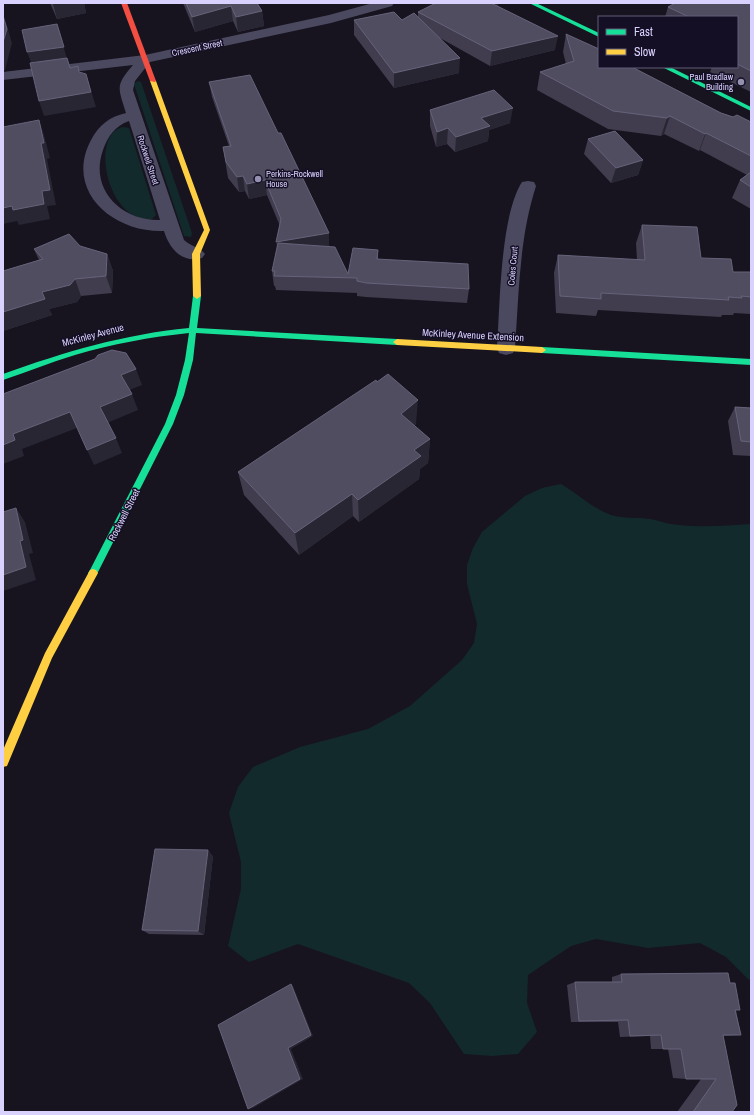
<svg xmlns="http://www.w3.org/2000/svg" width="754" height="1115" font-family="'Archivo Narrow',sans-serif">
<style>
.green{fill:#132a2c}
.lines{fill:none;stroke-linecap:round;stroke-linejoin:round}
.street{fill:#4b4960;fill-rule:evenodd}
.fast{fill:#16e098;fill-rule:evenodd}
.slow{fill:#ffcf43;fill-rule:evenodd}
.jam{fill:#f24e42;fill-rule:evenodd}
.wall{fill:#413d4e}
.shaded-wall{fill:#292633}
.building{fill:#514d61;stroke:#66627a}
.poi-dot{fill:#9690b0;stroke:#140f24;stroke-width:1.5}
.labels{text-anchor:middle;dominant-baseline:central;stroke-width:3;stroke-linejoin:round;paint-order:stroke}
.far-street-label{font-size:9px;fill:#dad2fe;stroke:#140f24}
.far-poi-label{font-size:9px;fill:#dad2fe;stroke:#140f24;text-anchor:end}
.street-label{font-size:10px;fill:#dad2fe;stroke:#140f24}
</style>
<rect width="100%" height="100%" fill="#17141f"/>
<path class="green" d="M138 81 141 82 192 233 191 237 184 236 134 84Z
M123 127 129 128 156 215 152 219C107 224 89 134 123 127Z
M561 484C578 494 592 508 611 515 624 519 637 517 650 519 657 520 664 523 671 524 698 528 724 526 751 524V980L748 979 726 957 700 943 648 948 596 939 571 946 528 975 527 1003 537 1032 518 1054 492 1056 464 1054 430 1003 409 983 298 944 249 962 228 946 241 889V862L229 813 238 787 253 767 300 747 368 729 410 706 462 660 474 643 477 624 467 584V565L473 548 482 532 525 496 542 488Z"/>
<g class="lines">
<path class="street" d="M373 3H394L392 6 331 23 150 62 135 81 133 90 184 240C190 246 200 247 205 254L202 258C182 264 169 248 164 231 113 233 64 191 91 140 99 125 109 117 126 113 118 87 115 86 133 65L3 80V72L145 55 329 15ZM129 121 160 220C121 221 89 189 103 150 108 136 115 126 129 121Z
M528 181 534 182 536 186C519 239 519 293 515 348L513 353 506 355 499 353 497 348C500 307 500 216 522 182Z"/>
<path class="fast" d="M529 3H536L599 33V37Z
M662 67H670L751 107V111Z
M197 293 201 296 197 328 397 339 401 342 397 345 196 333 193 360 184 395 173 424 96 576 93 577 90 576 88 573 90 570 165 424 176 395 185 360 189 333C150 337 112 344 75 355 51 362 27 372 3 380V374C64 352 125 334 189 328L193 296Z
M542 347 751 359V365L542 353 538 350Z"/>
<path class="slow" d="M153 79 156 81 210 230 200 254 201 296 197 299 193 296 192 254 204 230 150 81Z
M397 339 542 347 546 350 542 353 397 345 393 342Z
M93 569 96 570 98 573 52 658 7 766 3 767V750L45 653 90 570Z"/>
<path class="jam" d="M121 3H127L156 81 155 82 150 81Z"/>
</g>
<path class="wall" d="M50 3H84L86 13 57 19Z
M183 3H257L262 11 264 26 238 32 233 21 195 32Z
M498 3V6L555 50 490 66 440 38 459 73 394 88 354 35V20H402L418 18V12Z
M751 3V92L710 72 712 67H737V17H665L668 7Z
M566 34 599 67H633V68L721 113 733 117 751 122V209L732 198 740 180 747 175 700 150 699 151 664 134 661 136 608 129 537 90 540 72 566 64 563 52Z
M209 82 329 247 348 274 378 250V259L469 289 467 303 366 297 357 296V293L276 290 275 286H274L272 271 277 250 280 226 267 195 249 199 245 191 239 192 228 178 223 147 229 146 212 97Z
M430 110 510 123 489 130 488 141 455 152 447 144 436 147 430 126Z
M588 139 643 160 638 175 611 183 584 154Z
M642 225 701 258 733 272H751V314L734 313 733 315H722L721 317 598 310 596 316 556 313 554 273 558 255 637 260 636 243Z
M80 246 107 254 113 271 112 293 81 296 77 302 49 309 52 315 3 331V271L39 260 34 249Z
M735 407 751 408V456L733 455 728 421Z
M416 424 414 426 430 439 428 463 420 469 419 479 359 522 353 516 299 555 244 495 238 472Z
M213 856 204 935 149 934 142 930Z
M621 974 730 983 740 1010H736L741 1035 723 1036 732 1112H677L701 1079H686L673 1078 668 1049H651L650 1036 620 1037 618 1022H571L567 985 575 982H612V977Z"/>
<path class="shaded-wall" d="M56 3H84L86 13 57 19 53 4Z
M491 3H498L497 13Z
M231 6 233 21 195 32 192 17Z
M262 11 264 26 238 32 236 17Z
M3 13 12 43 5 70 3 71Z
M57 24 74 83 33 67 27 52Z
M558 36 555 50 490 66 492 51Z
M460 58 459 73 394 88V73Z
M86 74 96 107 44 116 39 101Z
M513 108 510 123 489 130 488 141 455 152 456 137 481 118Z
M670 116 664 134 661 136 667 118Z
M39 120 44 135 50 158 47 159 56 205 47 206 50 219 19 225 17 221 3 224V208L42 191 41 143Z
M448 128 447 144 436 147 437 132Z
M706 133 700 150 699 151 705 134Z
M643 160 638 175 611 183 616 168Z
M243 176 245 191 239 192 237 177Z
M265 180 267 195 249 199 247 184Z
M329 233V248L278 257 276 242Z
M107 254 113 271 112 293 106 276Z
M75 279 81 296 77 302 49 309 52 315 3 331V312L42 292Z
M136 369 142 385 127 391 121 375Z
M132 394 138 410 107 423 100 407Z
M418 400 416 424 400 438 401 414Z
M70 412 77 428 22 449 24 456 3 464V445L13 434Z
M116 438 122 453 94 465 87 450Z
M430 439 428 463 420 469 419 479 359 522 358 500 414 450Z
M352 494 353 516 299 555 295 533Z
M16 508 25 522 33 553 29 554 36 580 3 591V575L20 541Z
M208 850 213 856 204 935 198 931Z
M291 984 293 986 313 1036 291 1049 303 1079 253 1108 248 1109 288 1048Z"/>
<path class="building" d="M186 3H257L262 11 236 17 231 6 192 17Z
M436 3H491L558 36 492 51 418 12Z
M675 3H751V71L737 64V41L738 40H737V17H689L668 7Z
M394 12 402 20 414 13 460 58 394 73 354 20Z
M3 16 7 29 3 42Z
M57 24 64 47 27 52 22 30Z
M566 34 599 49V67H632L721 113 733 117 737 115 751 122V156L706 133 705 134 670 116 667 118 613 111 540 72 574 61Z
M67 58 70 68 78 66 79 72 86 74 91 92 39 101 30 63Z
M250 75 278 133H281L329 233 276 242 281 219 265 180 247 184 243 176 237 177 226 162 223 147 231 146 209 82Z
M494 90 513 108 481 118 490 126 456 137 448 128 437 132 430 110Z
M39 120 44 143H41L50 190 42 191 44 204 13 210 12 206 3 208V127Z
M615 131 643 160 616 168 588 139Z
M751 172V187L740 180Z
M642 225 697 227 701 258 731 259 733 272H751V297L741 296 742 298 728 297 729 300 601 293V299L560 296 558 255 645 260Z
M69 234 80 246 107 254 106 276 75 279 70 285 42 292 45 299 3 312V271L43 259 34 249Z
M278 243 335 247 348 274 353 248 378 250 377 259 468 264 469 289 366 283 357 281V278L274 276 275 271H272Z
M112 350 126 353 136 369 121 375 132 394 100 407 116 438 87 450 70 412 13 434 15 440 3 445V394L95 359 98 355Z
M388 374 418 400 401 414 430 439 414 450 421 456 358 500 352 494 295 533 238 472 376 380 377 382Z
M735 407 751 408V442L741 441Z
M16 508 23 540 20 541 26 567 3 575V512Z
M155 849 208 850 198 931 142 930Z
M728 973 730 983H735L740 1010H735L741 1035H723L737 1105 732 1112H693L716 1079H686L681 1049H663L661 1035 630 1036 628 1020 579 1021 575 982H622L621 974Z
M291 984 311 1035 288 1048 300 1079 248 1109 218 1025Z"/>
<g class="poi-dot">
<circle cx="741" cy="82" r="4"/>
<circle cx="258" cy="179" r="4"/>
</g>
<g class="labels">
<g class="far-street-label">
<text transform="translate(197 48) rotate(-12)">Crescent Street</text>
<text transform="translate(148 160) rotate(72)">Rockwell Street</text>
<text transform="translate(513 266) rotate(-85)">Coles Court</text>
</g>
<g class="far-poi-label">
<text x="733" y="77">Paul Bradlaw<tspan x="733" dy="10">Building</tspan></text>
<text x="266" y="174" text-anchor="start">Perkins-Rockwell<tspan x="266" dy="10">House</tspan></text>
</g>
<g class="street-label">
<text transform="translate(93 335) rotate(-15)">McKinley Avenue</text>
<text transform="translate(473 335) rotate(3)">McKinley Avenue Extension</text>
<text transform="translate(124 515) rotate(-63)">Rockwell Street</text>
</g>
</g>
<rect width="754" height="1115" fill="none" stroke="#dad2fe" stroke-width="8"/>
<rect x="598" y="16" width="140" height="52" fill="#140f24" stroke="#635d7b"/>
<rect x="606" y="29" width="20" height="6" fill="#16e098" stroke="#635d7b"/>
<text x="634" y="36" font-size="12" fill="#dad2fe">Fast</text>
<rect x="606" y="49" width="20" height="6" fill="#ffcf43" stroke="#635d7b"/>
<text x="634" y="56" font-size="12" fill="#dad2fe">Slow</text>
</svg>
